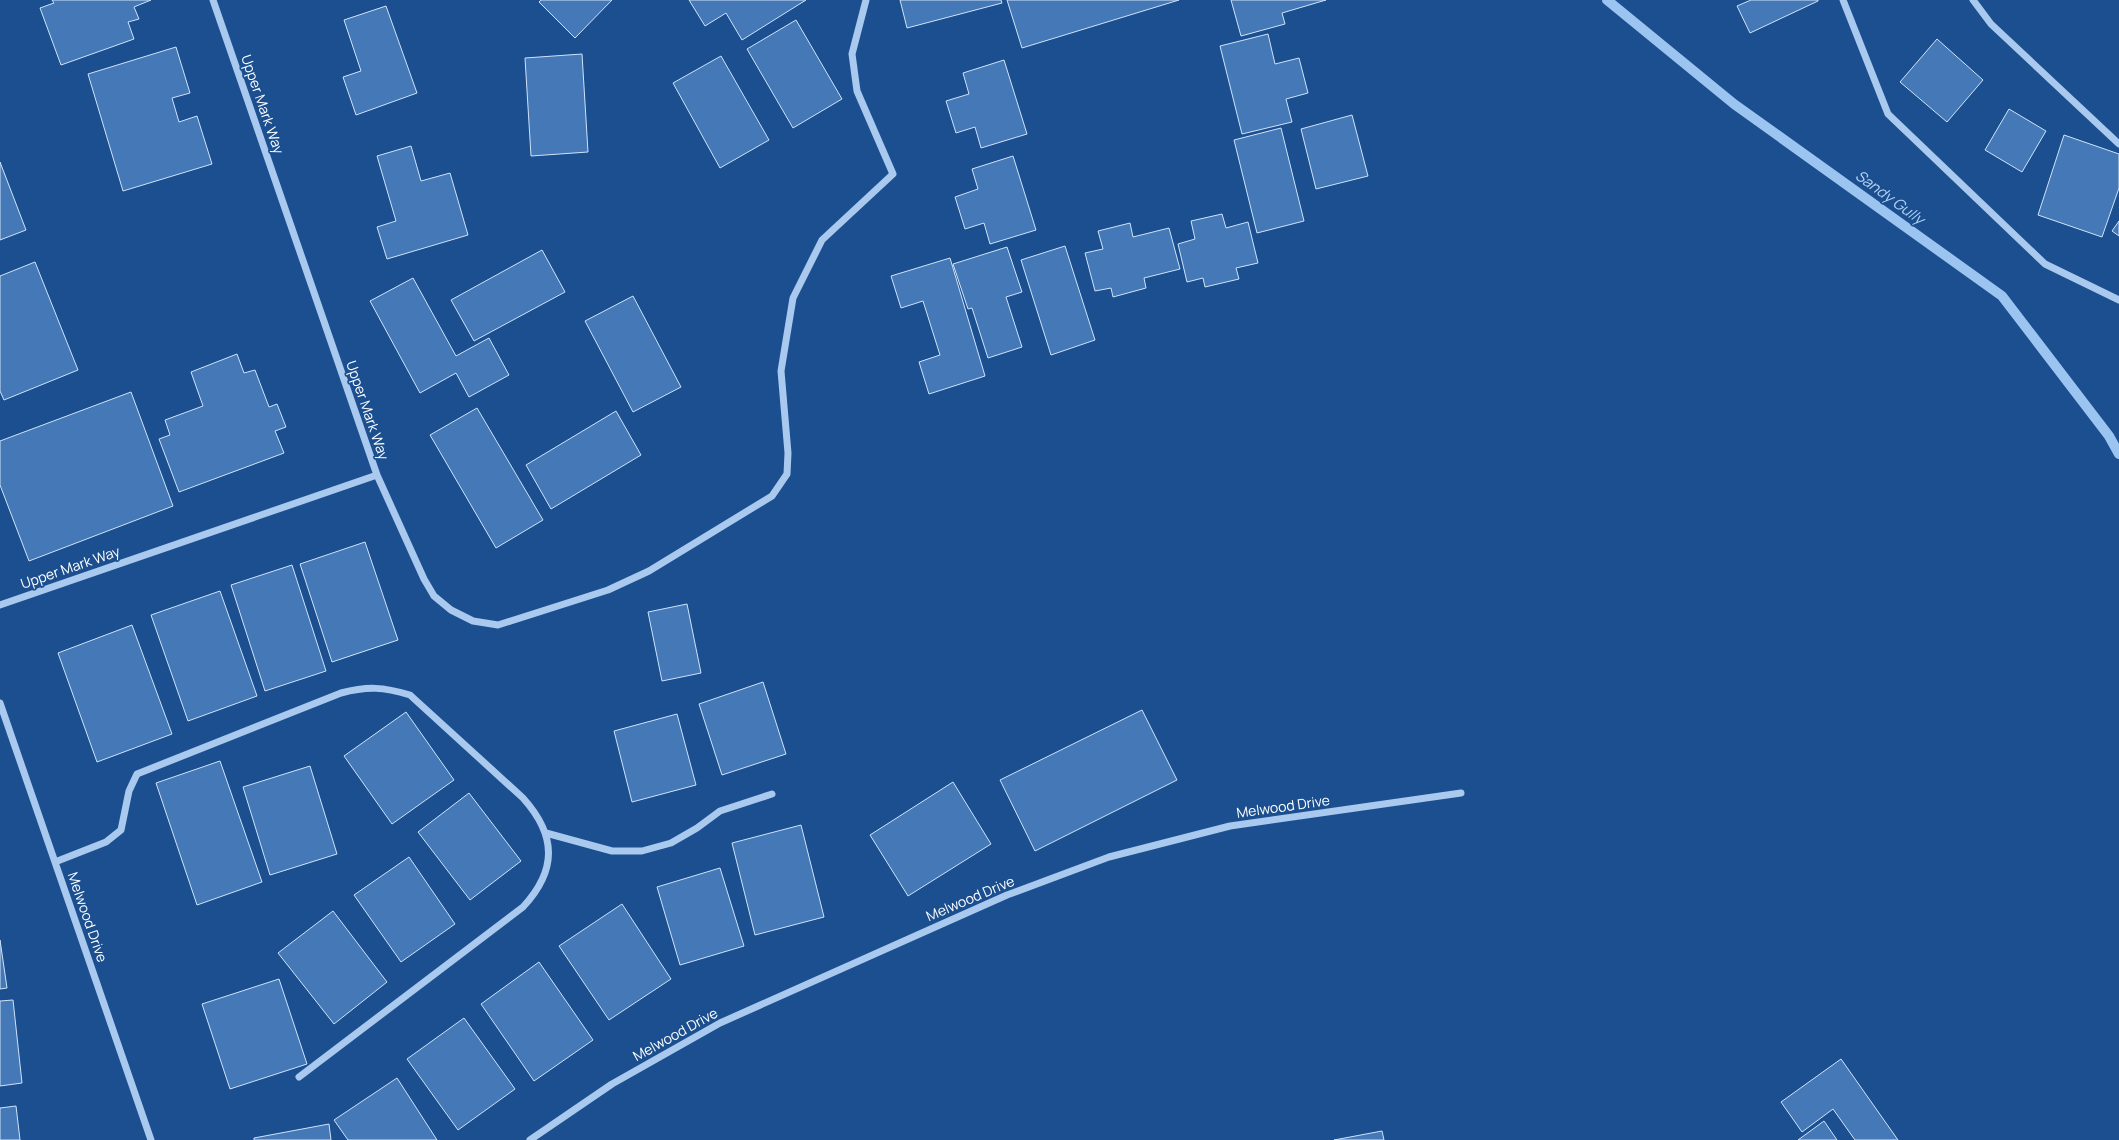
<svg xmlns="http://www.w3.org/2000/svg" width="2119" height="1140" font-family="Manrope,sans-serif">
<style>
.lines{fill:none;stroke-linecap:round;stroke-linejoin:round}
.stream{stroke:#9cc4f0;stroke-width:10}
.building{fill:#4478b7;stroke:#cfe3fa}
.minor{stroke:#a9c9ee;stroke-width:7}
.labels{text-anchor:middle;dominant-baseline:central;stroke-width:3.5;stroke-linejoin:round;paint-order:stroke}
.street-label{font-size:14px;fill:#fff;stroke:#1b4f8f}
.water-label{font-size:15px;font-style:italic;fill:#b5d3f5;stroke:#1b4f8f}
</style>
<rect width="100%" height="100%" fill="#1b4f8f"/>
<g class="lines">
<path class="stream" d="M1607 0 1734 104 2002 296 2109 436 2119 454"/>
</g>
<path class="building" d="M52 0H151L134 7 139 19 128 22 134 39 61 65 40 8 54 3Z
M541 0H612L575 38 539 2Z
M689 0H806L742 40 726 13 705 26Z
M900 0H1001L1002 3 907 28Z
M1007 0H1179L1022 48Z
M1231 0H1326L1282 13 1285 24 1241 36Z
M1751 0H1818V1L1750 33 1737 6Z
M386 6 417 93 356 115 343 77 361 71 344 20Z
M796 20 842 99 793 128 747 49Z
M1268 34 1275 64 1299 58 1308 93 1286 99 1292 122 1242 134 1220 46Z
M1937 39 1983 80 1947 122 1900 82Z
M176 47 190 93 172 98 179 122 197 116 212 164 123 191 88 74Z
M582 54 588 152 531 156 525 58Z
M721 56 769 140 720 168 673 83Z
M1004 60 1027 134 981 148 975 127 956 133 946 101 969 94 963 73Z
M2009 109 2046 131 2022 172 1985 150Z
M1352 115 1368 176 1316 189 1301 129Z
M1281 128 1304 221 1257 233 1234 140Z
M2064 135 2119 154V188L2102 237 2038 215Z
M411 146 421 181 450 173 468 235 387 259 377 227 396 221 377 156Z
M1013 156 1036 230 990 244 984 223 965 229 955 197 978 189 972 169Z
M0 162 26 230 0 240Z
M1222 214 1226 228 1248 222 1258 263 1236 268 1239 279 1205 287 1203 278 1187 282 1178 244 1195 239 1191 221Z
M2119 221V236L2112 231Z
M1130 223 1133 237 1169 228 1180 269 1144 278 1146 288 1113 297 1111 288 1095 291 1085 253 1103 249 1098 231Z
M1065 246 1095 340 1051 355 1021 260Z
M1007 247 1022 292 1006 297 1022 347 988 358 972 308 968 309 953 264Z
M542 250 565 292 474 341 451 300Z
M950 258 985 376 929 394 919 362 940 355 923 301 901 308 891 276Z
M35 262 78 370 4 400 0 391V276Z
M413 278 456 356 489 338 509 375 469 397 456 373 420 393 370 301Z
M633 296 681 387 633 412 585 321Z
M237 354 244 373 255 370 269 407 277 404 286 427 275 431 284 453 179 492 159 439 170 435 165 420 203 406 191 372Z
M131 392 173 506 29 561 0 485V441Z
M477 408 543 520 496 548 430 435Z
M616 411 641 455 551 509 526 465Z
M365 542 398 640 332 662 300 564Z
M292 565 326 671 265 691 231 585Z
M220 591 257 696 188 721 151 615Z
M687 604 701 673 662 681 648 612Z
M132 625 172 734 97 762 58 653Z
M763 682 786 754 722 775 699 704Z
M1142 710 1177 780 1035 851 1000 780Z
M406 712 454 780 392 824 344 756Z
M677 714 696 785 632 802 614 731Z
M220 761 262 882 197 905 156 783Z
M310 766 337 854 270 875 243 787Z
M953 782 991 844 908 896 870 835Z
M469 793 521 861 470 900 418 832Z
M801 825 824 917 755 935 732 843Z
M409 857 455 924 401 962 354 895Z
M720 868 744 946 680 965 657 887Z
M622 904 671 979 609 1020 559 946Z
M333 911 387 982 334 1024 278 953Z
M0 940 7 988 0 989Z
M539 962 593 1040 534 1081 481 1004Z
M279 979 307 1064 230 1089 202 1004Z
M13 1000 22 1083 0 1086V1001Z
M464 1018 515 1089 458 1130 407 1059Z
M1841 1059 1898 1140H1855L1833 1109 1802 1132 1781 1102Z
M397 1078 437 1140H348L334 1120Z
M16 1106 20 1140H0V1108Z
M1824 1121 1837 1140H1798Z
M329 1124 331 1140H254V1138Z
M1382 1131 1384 1140H1334Z"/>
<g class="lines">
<path class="minor" d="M213 0 377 475 424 579 434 596 451 610 473 621 498 625 608 590 649 571 772 496 787 474 788 453 781 371 793 298 822 240 893 174 857 91 852 54 866 0
M1843 0 1888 114 2045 264 2119 300
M1973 0 1991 24 2119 144
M0 605 377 475
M0 703 151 1140
M546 833 612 851H642L671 843 697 828 720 811 772 794
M55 862 106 842 121 830 129 791 137 774 341 693C368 686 383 687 410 695L523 798C557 836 557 870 523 907L299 1077
M530 1140 612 1084 720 1023 1007 895 1109 857 1230 826 1461 793"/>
</g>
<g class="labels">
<g class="street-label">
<text transform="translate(263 104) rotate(71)">Upper Mark Way</text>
<text transform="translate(368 410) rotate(71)">Upper Mark Way</text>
<text transform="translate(70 567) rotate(-19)">Upper Mark Way</text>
<text transform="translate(1283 806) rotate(-8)">Melwood Drive</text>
<text transform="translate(970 898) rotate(-23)">Melwood Drive</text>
<text transform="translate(88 917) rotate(71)">Melwood Drive</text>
<text transform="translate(675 1034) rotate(-29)">Melwood Drive</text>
</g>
<g class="water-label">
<text transform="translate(1890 197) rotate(36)">Sandy Gully</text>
</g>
</g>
</svg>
